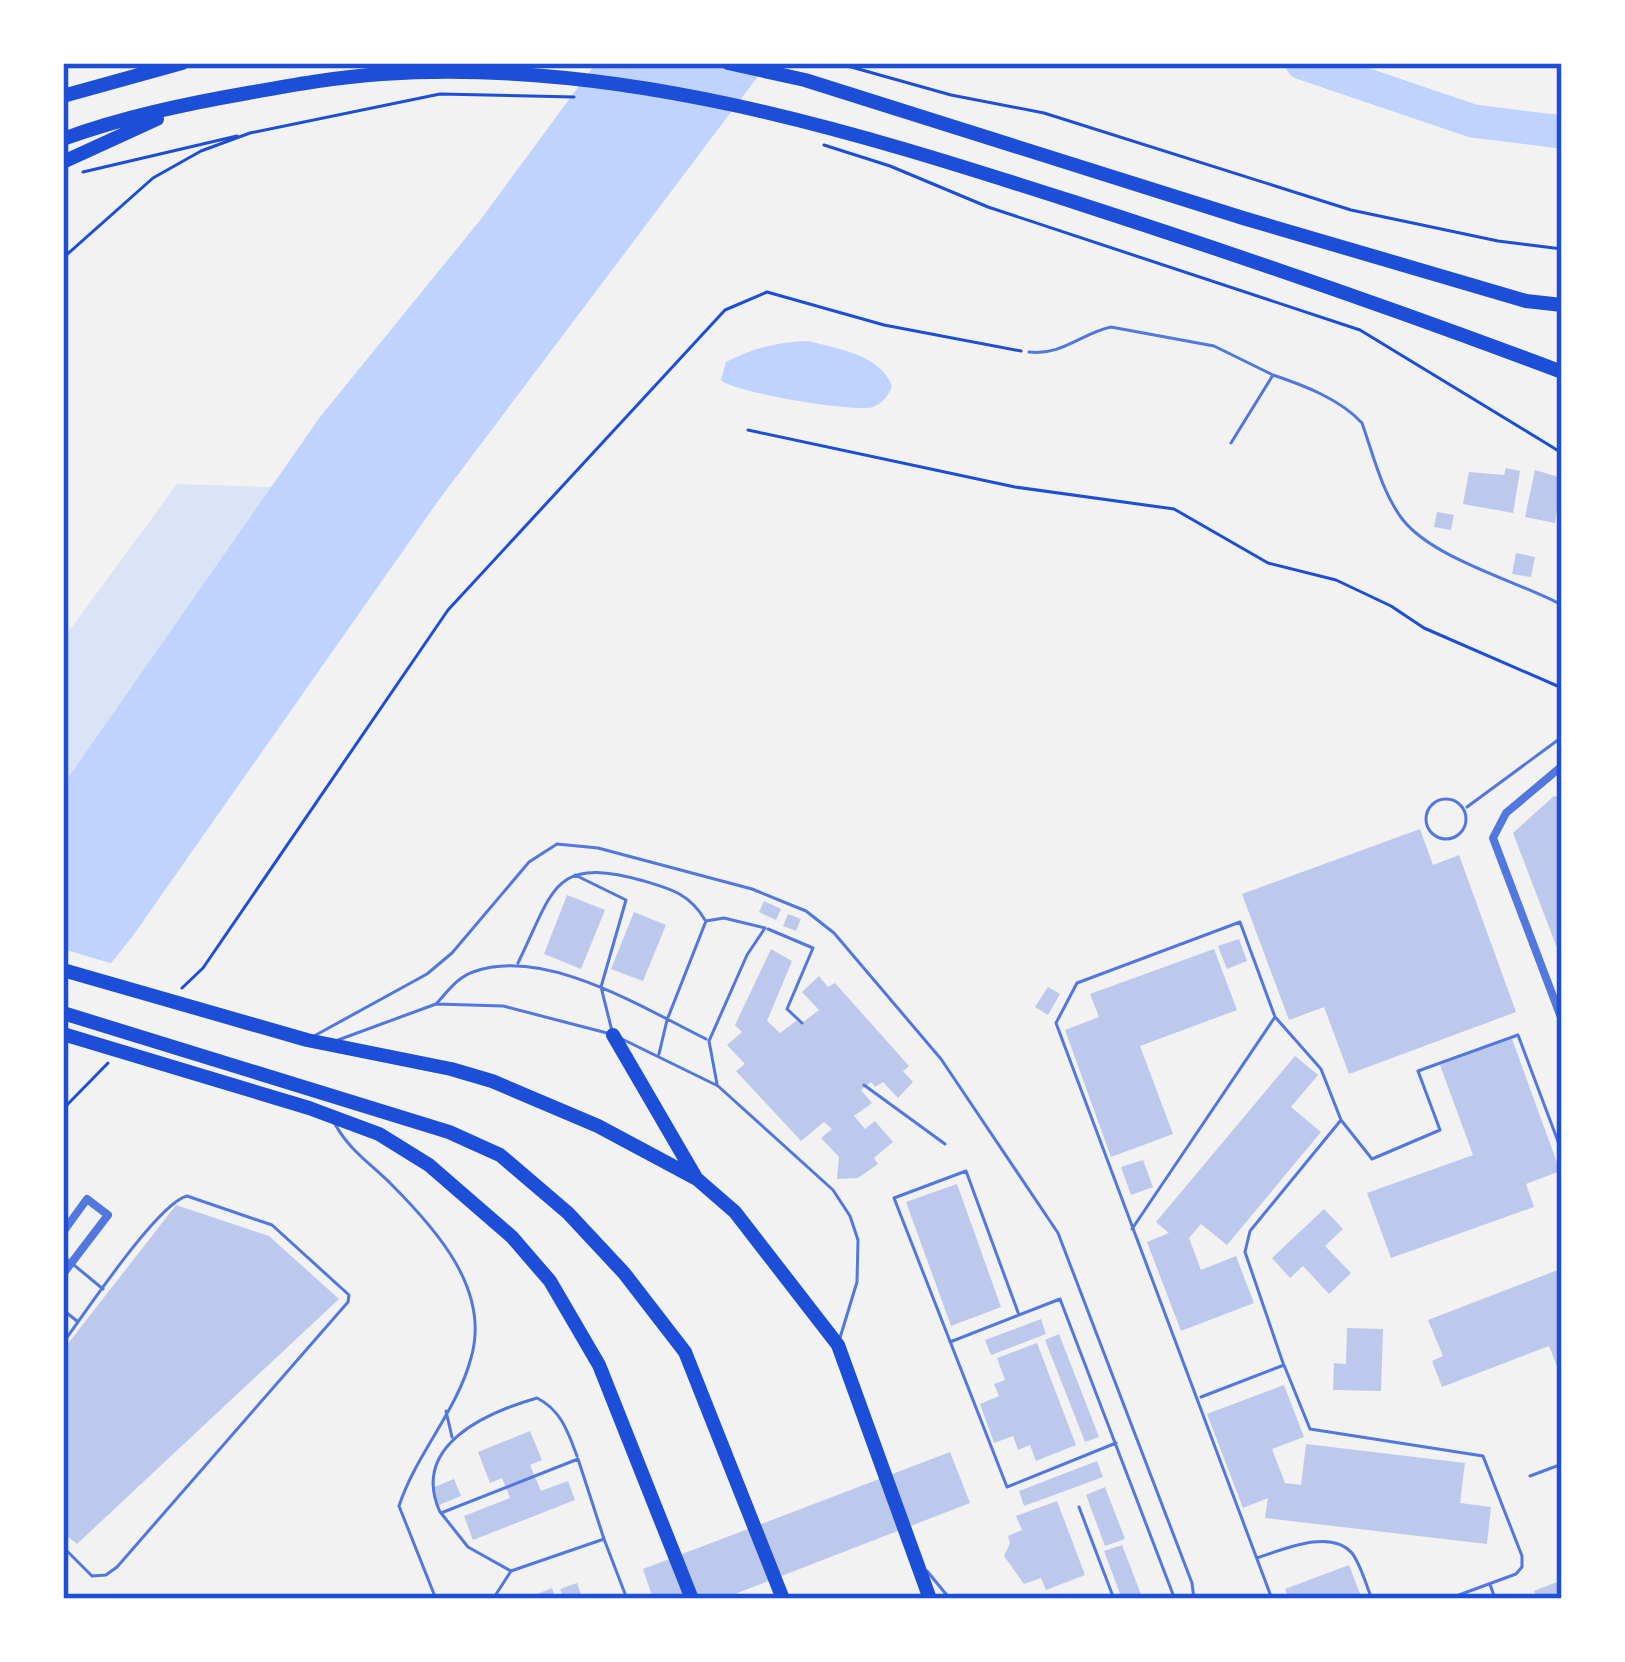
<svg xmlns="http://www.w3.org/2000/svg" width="1625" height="1662" font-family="'Varela Round',sans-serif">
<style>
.green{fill:#dbe4f7}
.water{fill:#bfd3fe}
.pier{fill:#f2f2f2}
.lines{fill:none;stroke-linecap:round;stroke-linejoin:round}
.river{stroke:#bfd3fe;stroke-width:33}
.building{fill:#bdc9ec}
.path{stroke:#1d4ed8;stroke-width:3}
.service{stroke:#5277de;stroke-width:3}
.minor{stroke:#5277de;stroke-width:8}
.motorway{stroke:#1d4ed8;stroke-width:14}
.neatline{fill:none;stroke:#1d4ed8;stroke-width:4.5}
</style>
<rect width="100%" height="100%" fill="#f2f2f2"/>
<path class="green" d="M177 484 272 487 63 785V639Z"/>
<path class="water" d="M596 63H768L438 501 132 937 63 1023V785L320 417 481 219Z
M808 341C836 348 881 355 892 386 888 396 883 403 873 407 855 413 732 392 721 380L726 362C754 348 777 342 808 341Z"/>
<path class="pier" d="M63 949 117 965 63 1029Z"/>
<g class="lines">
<path class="river" d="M1302 63 1473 121 1562 132"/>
</g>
<path class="building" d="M1506 468 1520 471 1513 513 1463 504 1469 472 1504 475Z
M1535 470 1562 478 1555 523 1525 517Z
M1437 512 1454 515 1451 530 1434 527Z
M1516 553 1535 557 1531 577 1512 574Z
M1554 796 1562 798V961L1513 833Z
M1420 829 1433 865 1459 855 1516 1012 1349 1074 1324 1007 1289 1020 1242 894Z
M567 895 605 910 581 969 544 954Z
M764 901 781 909 776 920 759 912Z
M634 912 666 925 643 981 611 969Z
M788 914 801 919 796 931 783 926Z
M1239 939 1247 961 1227 969 1218 946Z
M771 949 792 961 767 1021 780 1033 796 1021 802 1023 819 1010 802 992 819 976 828 987 835 983 909 1066 903 1071 913 1082 898 1098 883 1082 875 1087 871 1082 861 1090 872 1103 854 1116 865 1129 875 1121 893 1142 874 1158 878 1164 858 1178 837 1179 839 1157 821 1138 832 1129 824 1122 801 1141 736 1071 745 1064 727 1045 742 1032 735 1025Z
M1214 949 1237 1010 1140 1046 1173 1134 1111 1157 1065 1030 1099 1017 1090 994Z
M1048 987 1060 994 1048 1015 1035 1007Z
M1512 1039 1560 1171 1526 1184 1534 1207 1391 1258 1367 1193 1473 1155 1440 1065Z
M1295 1056 1318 1075 1291 1107 1321 1132 1227 1245 1201 1224 1189 1238 1201 1270 1236 1256 1254 1303 1181 1331 1147 1242 1169 1233 1156 1222Z
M1143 1160 1153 1187 1131 1195 1121 1167Z
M957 1184 1001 1307 951 1326 906 1202Z
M176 1205 269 1236 339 1299 77 1544 63 1533V1350Z
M1324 1209 1343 1229 1325 1246 1351 1273 1329 1294 1303 1266 1290 1278 1272 1258Z
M1560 1269 1562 1379 1549 1346 1442 1387 1432 1361 1443 1356 1428 1320Z
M1041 1319 1046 1334 991 1355 985 1340Z
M1347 1328 1383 1329 1381 1391 1333 1390 1334 1363 1346 1364Z
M1059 1334 1099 1437 1085 1442 1045 1340Z
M1037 1343 1076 1445 1036 1461 1030 1445 1018 1450 1013 1436 994 1443 980 1404 999 1396 994 1384 1005 1380 997 1358Z
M1284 1385 1304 1437 1272 1449 1285 1483 1301 1485 1306 1444 1465 1463 1460 1503 1491 1507 1487 1544 1265 1518 1268 1498 1243 1508 1207 1414Z
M530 1431 542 1460 530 1465 541 1491 568 1481 575 1500 473 1540 464 1516 510 1498 502 1478 490 1483 478 1452Z
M950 1452 970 1503 722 1599H653L643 1569Z
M1097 1461 1103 1477 1024 1506 1019 1491Z
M454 1479 461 1496 439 1505 432 1488Z
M1105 1487 1125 1539 1105 1546 1086 1495Z
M1057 1501 1085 1575 1046 1590 1041 1578 1024 1584 1004 1556 1010 1543 1008 1536 1022 1530 1016 1516Z
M1122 1545 1142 1597 1137 1599H1122L1104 1551Z
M1349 1565 1362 1599H1289L1285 1589Z
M1562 1580V1599H1537L1534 1591Z
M577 1583 581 1594 564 1599 560 1589Z
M552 1588 556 1599H524Z"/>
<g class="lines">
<path class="path" d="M837 63 951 95 1044 113 1351 210 1498 241 1562 249
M824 145 890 166 988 207 1360 330 1562 453
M83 172 237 136
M63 258 153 178 201 151 250 133 440 94 574 97
M748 430 1015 487 1174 509 1268 563 1336 580 1391 606 1424 628 1562 688
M182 988 203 968 448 610 725 310 767 292 884 325 1021 351
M63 1109 108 1063"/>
<path class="service" d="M1029 352C1062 356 1082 333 1111 327L1214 346 1271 374
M1231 443 1273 375C1303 385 1340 399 1362 423 1373 454 1382 493 1403 520 1434 559 1517 581 1562 605
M1426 819a20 20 0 1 1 40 0a20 20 0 1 1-40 0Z
M1467 807 1562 737
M575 875 626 900 601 987 612 1031
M768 929 813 948 787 1009 802 1023
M518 963C554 890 552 855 644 881 671 889 690 894 705 920
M437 1003C448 991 458 977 473 972 545 946 643 1008 706 1039
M1276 1018 1321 1069 1341 1120 1250 1231 1245 1252 1283 1363
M314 1036 427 974 452 953 529 862 557 844 598 848 752 889 806 911 834 933 941 1059 1058 1233 1192 1583 1194 1599
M622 1039 718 1086 833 1190 850 1216 858 1240 857 1282 839 1341
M338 1040 436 1004 503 1006 607 1033
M659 1054 667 1020 706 921 724 918 765 928 747 955 709 1041 717 1084
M864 1085 945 1144
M1341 1120 1372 1159 1440 1130 1418 1071 1518 1035 1562 1152
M335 1124C349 1150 371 1164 391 1184 436 1229 491 1290 471 1358 457 1411 416 1454 399 1506L436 1599
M1132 1229 1275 1017 1240 922 1077 983 1056 1023 1272 1599
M63 1256 103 1289
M63 1310 77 1321
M1019 1315 966 1171 894 1198 1007 1487 1116 1443
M950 1342 1060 1299 1174 1597 1170 1599
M63 1343C85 1313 158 1203 187 1196L272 1225 349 1295 348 1302 117 1567 106 1575 92 1576 63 1547
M1201 1397 1284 1365 1310 1429 1483 1456 1522 1556V1567L1516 1574 1448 1599
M446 1411 452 1437
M1530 1476 1562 1464
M1079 1507 1114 1599
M440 1512C410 1446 485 1413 537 1398 561 1410 568 1432 577 1456
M1257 1558C1282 1550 1330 1528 1352 1553 1361 1565 1366 1585 1372 1599
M511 1571 468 1547 441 1513 578 1459 604 1539
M927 1571 950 1599
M1490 1584 1495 1599
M493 1599 511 1571 604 1539 627 1599"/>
<path class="minor" d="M1562 766 1506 813 1493 838 1562 1020
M63 1232 87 1199 108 1215 63 1274"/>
<path class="motorway" d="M728 63 805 80 1243 218 1526 301 1562 305
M63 96 182 63
M63 139C123 117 185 104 248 93 292 85 337 77 382 74 621 58 850 130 1074 202 1238 255 1400 311 1562 372
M63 162 157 119
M63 970 307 1040 451 1069 492 1081 598 1126 697 1179 735 1212 838 1345 930 1599
M63 1013 449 1132 500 1155 568 1213 624 1273 685 1352 783 1599
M63 1034 309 1108 379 1134 429 1165 512 1237 550 1281 599 1365 692 1599
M613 1035 695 1176"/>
</g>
<rect width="1625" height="1662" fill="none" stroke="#ffffff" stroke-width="132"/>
<rect x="66" y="66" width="1493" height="1530" class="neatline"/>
</svg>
